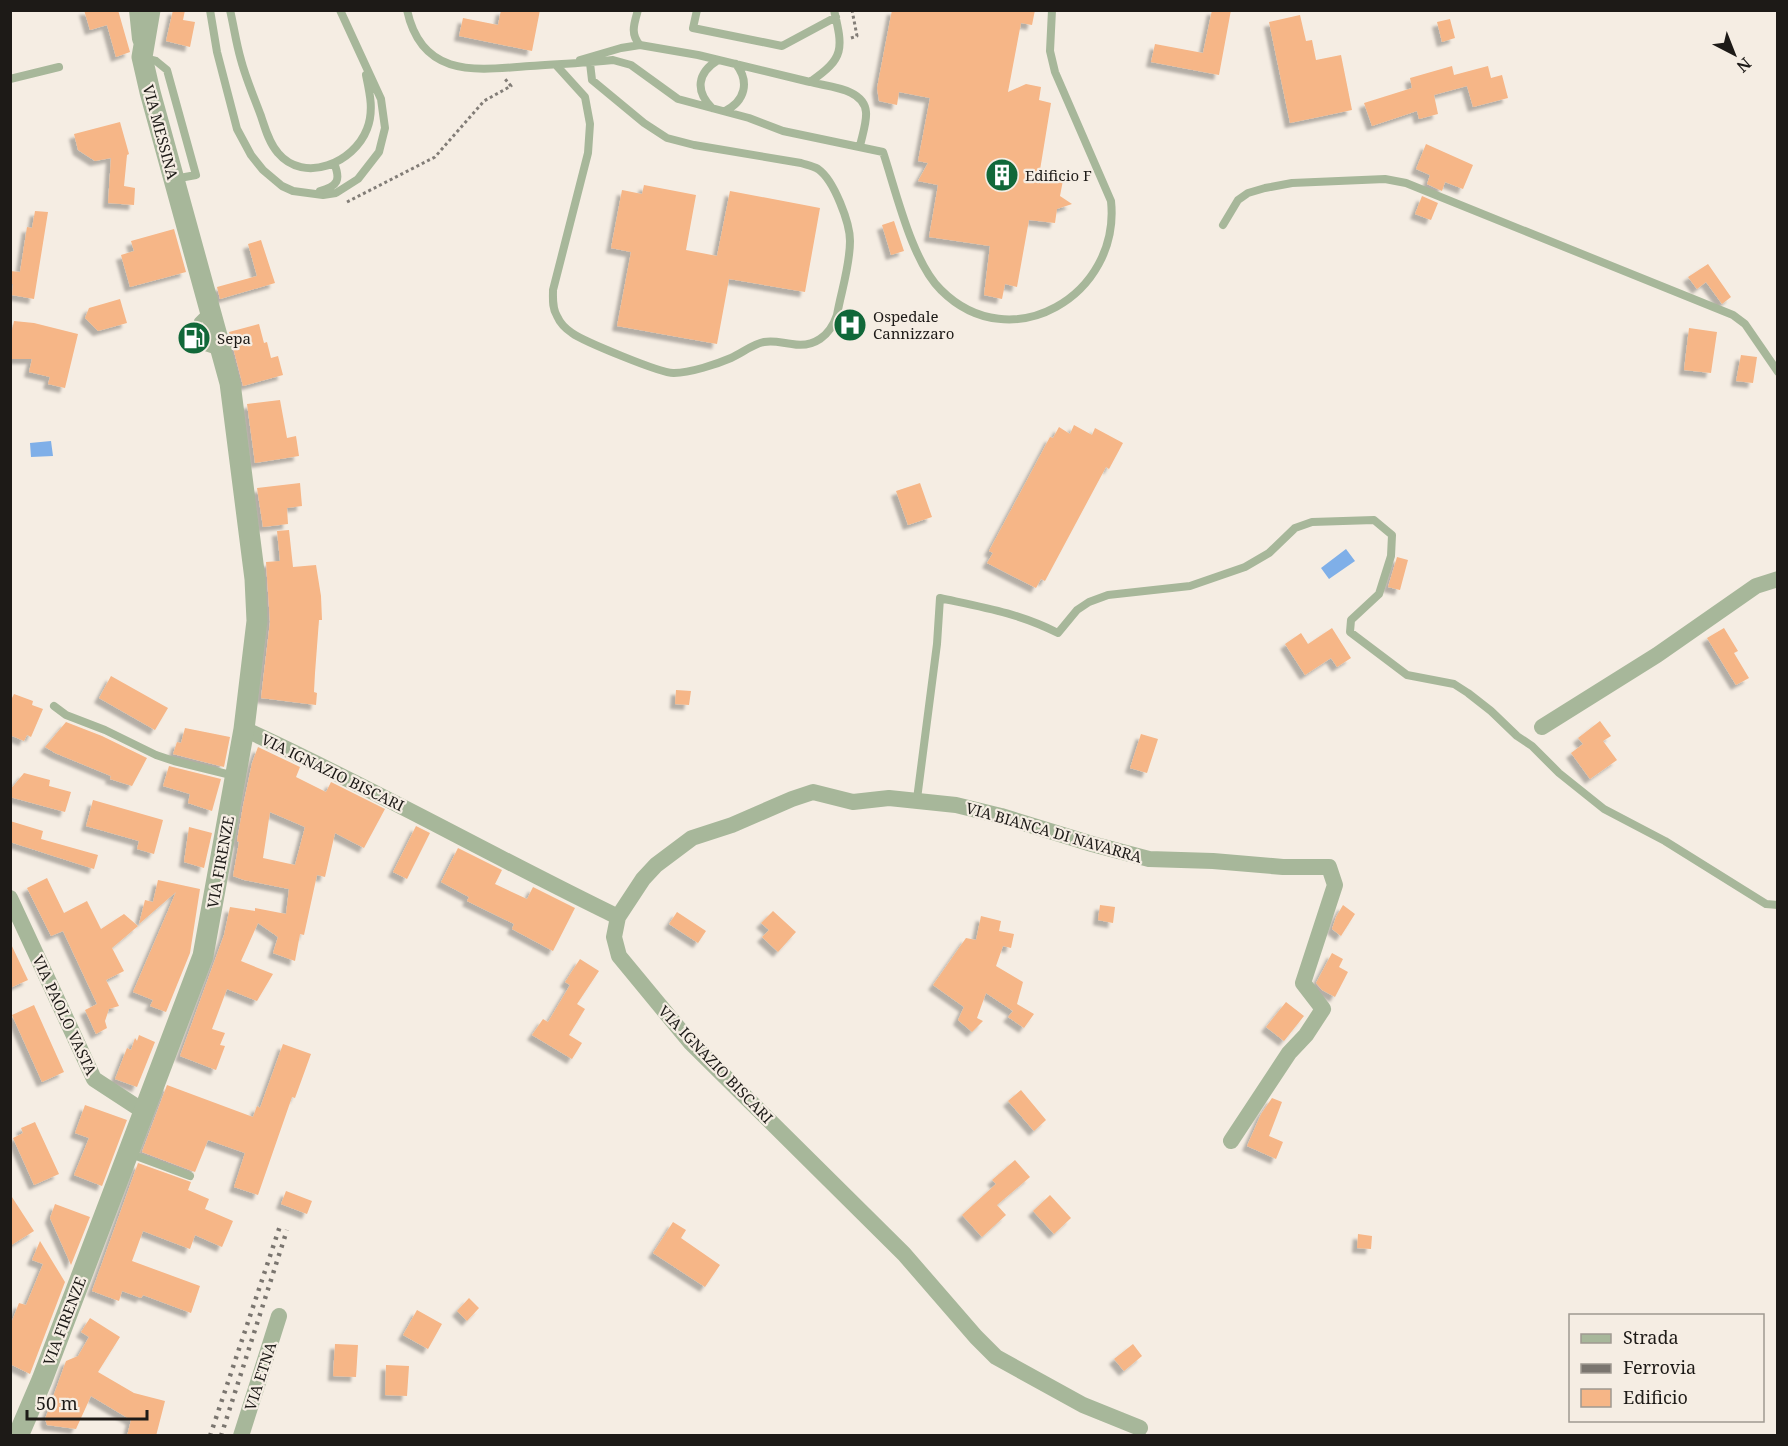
<svg xmlns="http://www.w3.org/2000/svg" width="1788" height="1446" font-family="'Noto Serif',serif">
<style>
.water{fill:#7fafe8}
.building{fill:#f6b687;fill-rule:evenodd;filter:url(#shadow)}
.lines{fill:none;stroke-linecap:round;stroke-linejoin:round}
.path{stroke:#827d77;stroke-width:3;stroke-dasharray:3 3;stroke-linecap:butt}
.service{stroke:#a7b79a;stroke-width:8}
.minor{stroke:#a7b79a;stroke-width:16}
.tertiary{stroke:#a7b79a;stroke-width:21}
.rail{stroke:#7a756f;stroke-width:4.5;stroke-dasharray:3 6;stroke-linecap:butt}
.labels{text-anchor:middle;dominant-baseline:central;stroke-width:4.5;stroke-linejoin:round;paint-order:stroke}
.street-label{font-size:15px;fill:#1d1a17;stroke:#f5ede3}
.poi-label{font-size:15px;fill:#1d1a17;stroke:#f5ede3;text-anchor:start}
</style>
<defs>
<filter id="shadow"><feDropShadow dx="-5" dy="5" stdDeviation="1.5" flood-color="#0004"/></filter>
</defs>
<rect width="100%" height="100%" fill="#f5ede3"/>
<path class="water" d="M51 441 53 456 31 457 30 443Z
M1346 549 1355 561 1329 579 1321 568Z"/>
<path class="building" d="M84 10H118L130 52 116 57 107 25 90 30Z
M173 10H185L183 20 195 22 190 47 166 41Z
M501 10H540L532 51 459 36 463 18 498 25Z
M892 10H1035L1032 25 1021 23 1008 92 1026 84 1041 87 1039 100 1051 103 1040 170 1064 175 1060 196 1072 204 1057 209 1055 223 1029 220 1017 287 1005 284 1002 299 984 295 990 246 929 237 938 185 918 181 928 163 918 161 930 98 899 92 897 105 879 101 877 88Z
M1212 10H1231L1219 75 1151 62 1155 44 1203 53Z
M1300 15 1306 41 1312 40 1316 60 1341 55 1352 110 1290 123 1269 22Z
M1450 19 1455 38 1442 42 1437 22Z
M1452 66 1454 75 1488 66 1491 78 1502 75 1508 98 1473 107 1467 86 1434 95 1438 114 1419 119 1417 111 1372 126 1364 103 1412 88 1410 78Z
M120 122 129 154 127 155 124 186 135 188 134 205 108 203 111 158 95 161 78 150 74 134Z
M1426 144 1473 165 1463 189 1445 182 1442 191 1427 184 1430 175 1416 169Z
M644 185 696 195 686 250 717 256 730 191 820 208 805 292 729 279 717 344 617 326 631 252 611 248 622 190 642 194Z
M1422 196 1438 203 1431 220 1415 214Z
M35 211 48 212 34 299 12 295 13 284H10V271L20 272 27 227 32 228Z
M894 221 904 251 891 255 882 225Z
M174 229 186 272 130 287 121 255 134 251 131 241Z
M261 240 275 283 220 299 217 287 257 276 248 244Z
M1708 264 1731 297 1722 304 1706 282 1697 289 1688 277Z
M120 299 127 323 98 331 85 318 89 308Z
M14 321 34 323 78 334 65 388 48 384 50 377 29 372 32 359H10V340Z
M259 324 264 343 267 342 271 358 278 356 283 375 243 386 229 332Z
M1689 328 1717 332 1711 373 1684 370Z
M194 330 197 343 193 345 187 342 184 334Z
M1741 355 1757 357 1753 383 1736 381Z
M280 400 287 438 296 436 299 456 255 463 247 404Z
M1074 425 1092 435 1095 428 1123 443 1109 469 1106 467 1045 581 1041 579 1036 588 987 563 993 553 989 551 1050 437 1053 438 1059 427 1070 434Z
M300 483 302 506 287 508 288 524 263 527 257 488Z
M920 483 932 517 908 525 896 491Z
M289 530 293 567 316 565 321 596 322 620H319L315 673 314 692 317 693 316 705 261 698 270 622 266 562 280 561 277 531Z
M1397 557 1408 560 1400 590 1388 587Z
M1332 628 1351 658 1337 667 1331 658 1305 675 1285 644 1301 633 1308 644Z
M1724 628 1738 651 1734 653 1749 678 1736 685 1707 638Z
M111 676 168 708 155 730 99 698Z
M676 690 691 691 689 705 675 704Z
M14 694 33 701 32 705 43 709 31 737 27 735 24 741 10 735V702Z
M1600 721 1611 736 1603 741 1617 760 1590 779 1571 753 1583 744 1578 738Z
M66 722 102 736 147 758 132 786 110 779 111 776 55 753 45 747Z
M185 728 230 737 224 767 173 754 177 742 181 743Z
M1141 734 1158 739 1147 773 1130 768Z
M258 747 300 767 296 777 326 792 331 782 385 809 364 848 335 833 325 877 317 875 304 935 300 934 295 961 273 953 278 937 258 923 241 961 273 974 257 1001 227 989 212 1029 225 1033 220 1045 225 1046 216 1070 180 1056 224 935 230 907 255 911V908L286 914 289 889 244 880 233 876 239 842 237 841 243 806 252 763ZM270 812 305 827 295 865 263 858Z
M169 766 221 779 212 811 188 803 190 794 163 786Z
M24 773 50 780 49 786 71 792 65 812 10 797V790Z
M93 800 163 820 154 854 137 849 139 841 86 826Z
M10 821 43 831 41 839 98 855 94 869 10 842Z
M416 826 430 833 407 879 393 872Z
M189 827 212 833 204 868 184 862Z
M458 848 502 870 495 884 527 899 533 887 575 908 553 951 512 929 514 924 467 901 469 897 441 882Z
M47 878 64 913 87 901 101 929 124 914 138 926 112 948 124 971 106 980 119 1006 109 1009 105 1021 107 1028 96 1034 85 1010 97 1004 63 931 51 936 27 888Z
M158 880 200 889 190 953 166 1012 150 1006 153 1000 133 992 176 892 139 924 145 900 153 902Z
M1100 905 1115 907 1113 923 1098 920Z
M1343 905 1355 914 1341 936 1332 929 1336 917Z
M773 911 796 932 778 952 762 937 769 930 761 923Z
M677 912 706 931 698 943 669 924Z
M981 916 1001 921 999 931 1014 934 1011 948 1003 946 996 966 1023 982 1017 1004 1034 1014 1024 1028 1008 1017 1013 1011 986 993 977 1018 983 1021 972 1032 958 1020 964 1007 933 985 966 938 976 940Z
M10 942 28 980 10 988Z
M1332 953 1343 959 1339 967 1348 972 1335 997 1322 990 1316 983Z
M580 959 599 971 577 1004 585 1009 569 1035 582 1043 572 1059 532 1035 543 1019 548 1022 570 985 565 982Z
M1286 1002 1304 1016 1284 1041 1266 1027Z
M34 1005 64 1072 42 1082 12 1015Z
M139 1035 155 1042 137 1087 115 1079 127 1048 131 1050 135 1038 137 1041Z
M283 1044 311 1054 295 1098 292 1097 258 1195 234 1187 245 1153 208 1140 195 1172 142 1152 167 1085 253 1117 257 1106 260 1108Z
M1021 1090 1046 1120 1034 1131 1008 1101Z
M1272 1098 1282 1102 1269 1136 1283 1142 1276 1159 1247 1146 1261 1114Z
M85 1105 127 1120 102 1186 74 1175 89 1138 75 1133Z
M35 1122 59 1174 34 1185 13 1138 23 1133 21 1128Z
M1015 1160 1030 1177 997 1205 1006 1215 982 1237 962 1215 996 1184 992 1180Z
M138 1163 191 1182 188 1190 209 1199 205 1209 233 1221 222 1247 195 1235 190 1249 143 1231 132 1261 200 1286 191 1313 143 1295 141 1298 122 1291 119 1301 92 1291Z
M286 1191 312 1201 307 1214 281 1204Z
M10 1194 34 1231 10 1246Z
M1050 1195 1071 1218 1054 1234 1033 1211Z
M55 1204 90 1217 71 1265 50 1218Z
M673 1222 686 1230 681 1238 720 1265 705 1287 653 1253Z
M1358 1234 1372 1236 1371 1249 1357 1248Z
M40 1241 65 1282 30 1374 10 1364V1326L19 1303 26 1305 43 1264 32 1260Z
M469 1298 479 1308 467 1321 457 1311Z
M417 1310 442 1324 428 1349 403 1335Z
M90 1318 120 1337 98 1372 134 1393 165 1401 156 1436H127L131 1420 91 1396 76 1429 47 1425 45 1419 66 1361 78 1356 89 1337 81 1332Z
M335 1344 358 1345 356 1377 333 1376Z
M1133 1344 1142 1356 1124 1371 1114 1359Z
M386 1365 409 1366 407 1396 385 1395Z"/>
<g class="lines">
<path class="path" d="M851 38 857 36 852 10
M347 202 435 157 484 101 511 86 505 79"/>
<path class="service" d="M210 10 217 52 237 129 251 155 263 170 282 186 293 191 323 195 336 193 358 179 379 152 385 128 381 99 340 10
M230 10C234 27 236 43 241 60 246 79 254 97 261 116 265 128 269 143 278 153 304 184 354 163 367 129 374 111 370 94 366 75
M407 10C422 79 477 70 530 66 558 64 586 63 613 60L631 65 678 99 749 118 783 131 883 152C896 191 912 262 941 290 1011 360 1121 295 1111 201L1055 72 1050 51 1052 10
M638 10C634 24 630 34 640 45
M697 10 693 28 782 46 836 17
M144 58 156 61 167 70 196 175 174 179
M580 60 621 48 640 45 698 55 810 82C845 58 843 49 834 10
M556 65 585 97 590 124 588 153 553 290C553 299 552 308 557 316 560 323 566 329 572 333 583 341 662 374 674 373 690 373 717 364 731 358 742 353 753 344 764 342 774 340 782 343 792 344 814 348 830 336 837 315 841 292 850 266 850 241 850 223 834 180 818 169 813 166 807 165 801 163L694 145 667 138 644 123 592 80 590 63
M10 79 59 67
M810 82C828 87 864 88 866 112 867 122 862 136 860 146
M712 108C695 91 697 73 718 60
M725 111C745 101 750 82 736 64
M320 191C338 186 341 180 334 163
M1223 225 1238 200 1248 193 1265 188 1292 183 1385 179 1406 183 1733 315 1745 324 1778 372
M207 312 198 321 205 347 220 352
M54 706 66 715 105 730 156 755 174 761 235 776
M917 799 937 644 940 598C982 607 1019 613 1058 633L1077 610 1089 602 1108 595 1190 586 1245 567 1269 553 1295 528 1312 522 1374 520 1392 535 1391 556 1379 594 1351 620 1350 632 1407 675 1454 684 1468 693 1491 711 1517 736 1532 746 1559 773 1604 809 1665 841 1766 904 1778 905
M128 1153 190 1176"/>
<path class="minor" d="M137 10 140 39
M1542 727 1657 655 1756 586 1778 579
M244 729C371 787 492 856 618 917L614 937 619 956 690 1042 904 1254 976 1337 996 1357 1083 1405 1140 1428
M10 898 94 1079 143 1111
M618 917 643 879 656 865 692 838 732 825 792 799 813 792 853 802 889 798 956 805 1001 816 1092 844 1149 859 1213 861 1283 867H1329L1335 885 1303 983 1323 1009 1306 1035 1289 1053 1231 1141
M241 1436 279 1316"/>
<path class="tertiary" d="M18 1436 42 1380 203 956 244 729 257 621 255 579 230 383 150 92 142 57 150 10"/>
<path class="rail" d="M210 1436 281 1223
M221 1436 287 1230"/>
</g>
<defs>
<g id="building-disc" transform="scale(1.725)"><circle r="9.5" fill="#116839" stroke="#f5ede3"/><path d="M-4-6H4V6H1V3H-1V6H-4ZM-2.5-4.3h1.7v1.8h-1.7ZM.8-4.3h1.7v1.8H.8ZM-2.5-1h1.7V.8h-1.7ZM.8-1h1.7V.8H.8Z" fill="#fff"/></g>
<g id="hospital-disc" transform="scale(1.725)"><circle r="9.5" fill="#116839" stroke="#f5ede3"/><path d="M-5-5h3v3.5h4V-5h3V5h-3V1.5h-4V5h-3Z" fill="#fff"/></g>
<g id="fuel-disc" transform="scale(1.725)"><circle r="9.5" fill="#116839" stroke="#f5ede3"/><path d="M-5.5-6h7V0h2V4h1.3V-2.5L3-4.5l.8-.8L6-3V5H2.5V1h-1V6h-7ZM-4.2-4.7v3.2H.2V-4.7Z" fill="#fff"/></g>
</defs>
<g fill-rule="evenodd">
<use href="#building-disc" x="1002" y="175"/>
<use href="#hospital-disc" x="850" y="325"/>
<use href="#fuel-disc" x="194" y="338"/>
</g>
<g class="labels">
<g class="street-label">
<text transform="translate(161 132) rotate(75)">VIA MESSINA</text>
<text transform="translate(333 772) rotate(26)">VIA IGNAZIO BISCARI</text>
<text transform="translate(1054 832) rotate(16)">VIA BIANCA DI NAVARRA</text>
<text transform="translate(220 862) rotate(-80)">VIA FIRENZE</text>
<text transform="translate(65 1015) rotate(65)">VIA PAOLO VASTA</text>
<text transform="translate(716 1064) rotate(46)">VIA IGNAZIO BISCARI</text>
<text transform="translate(64 1321) rotate(-69)">VIA FIRENZE</text>
<text transform="translate(260 1376) rotate(-72)">VIA ETNA</text>
</g>
<g class="poi-label">
<text x="1025" y="175">Edificio F</text>
<text x="873" y="316">Ospedale<tspan x="873" dy="17">Cannizzaro</tspan></text>
<text x="217" y="338">Sepa</text>
</g>
</g>
<rect width="1788" height="1446" fill="none" stroke="#1d1a17" stroke-width="24"/>
<rect x="1569" y="1314" width="195" height="108" fill="#f5ede3" stroke="#9f9991" stroke-width="1.5"/>
<rect x="1581" y="1334" width="30" height="9" fill="#a7b79a" stroke="#9f9991" stroke-width="1.5"/>
<text x="1623" y="1344" font-size="18" fill="#1d1a17">Strada</text>
<rect x="1581" y="1364" width="30" height="9" fill="#7a756f" stroke="#9f9991" stroke-width="1.5"/>
<text x="1623" y="1374" font-size="18" fill="#1d1a17">Ferrovia</text>
<rect x="1581" y="1389" width="30" height="18" fill="#f6b687" stroke="#9f9991" stroke-width="1.5"/>
<text x="1623" y="1404" font-size="18" fill="#1d1a17">Edificio</text>
<g transform="translate(1734 54) rotate(138)" stroke="#f5ede3" stroke-width="4.5" paint-order="stroke">
<path d="M0-4.5L10 22L0 15L-10 22Z" fill="#1d1a17"/>
<text y="-9" font-size="16" font-weight="bold" text-anchor="middle" fill="#1d1a17">N</text>
</g>
<path d="M27 1410v9h120v-9" fill="none" stroke="#1d1a17" stroke-width="3"/>
<text x="36" y="1410" font-size="18" fill="#1d1a17" stroke="#f5ede3" stroke-width="4.5" paint-order="stroke">50 m</text>
</svg>
